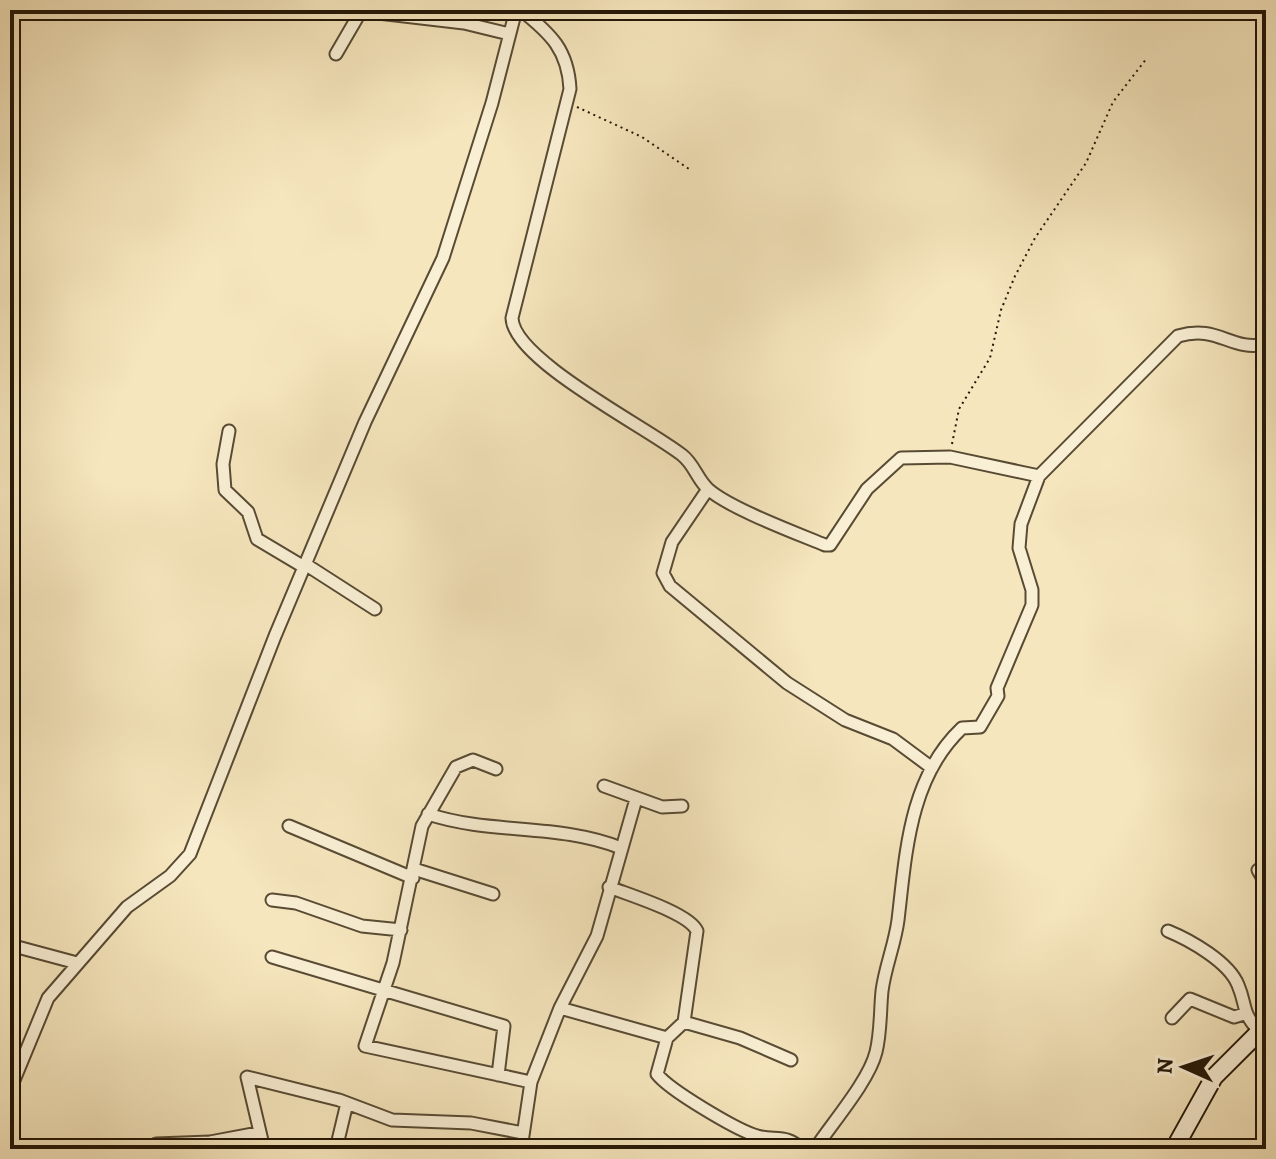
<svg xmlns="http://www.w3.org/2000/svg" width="1276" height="1159" font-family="Alegreya,serif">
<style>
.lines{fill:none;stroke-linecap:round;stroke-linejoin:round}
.minor-casing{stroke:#584b34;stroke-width:15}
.secondary-casing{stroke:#231707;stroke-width:20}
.path{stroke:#231707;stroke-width:2;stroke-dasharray:2 4;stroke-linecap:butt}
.minor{stroke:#f9efd4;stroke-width:11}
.secondary{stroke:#f9efd4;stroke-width:16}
</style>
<rect width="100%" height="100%" fill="#f6e6bd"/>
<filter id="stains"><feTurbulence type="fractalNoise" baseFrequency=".0025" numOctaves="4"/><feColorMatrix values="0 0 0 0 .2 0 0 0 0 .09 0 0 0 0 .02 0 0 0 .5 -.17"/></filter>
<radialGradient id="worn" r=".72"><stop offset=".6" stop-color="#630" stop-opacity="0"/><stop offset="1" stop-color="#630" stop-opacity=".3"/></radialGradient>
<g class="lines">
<g class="minor-casing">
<path id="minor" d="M521 10C551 34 568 50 570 89L512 318C513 360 648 428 682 455 694 464 697 479 708 489 729 508 796 533 825 545H830L867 489 901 458 950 457 1039 476
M336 54 361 11 464 23 509 34
M229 431 223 464 225 490 248 512 257 539 304 567
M708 489 672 542 663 573 670 586 787 683 845 720 893 739 932 768
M305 564 375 609
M496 769 473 760 456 767 422 826 393 963 365 1046 531 1082
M604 786 662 807 682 806
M428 814C491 835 559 823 621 848
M289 826 413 878
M414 869 493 894
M1258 870 1266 884
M609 887C629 895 689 913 697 931L684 1022 667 1038 657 1074C669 1090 734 1128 754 1135 772 1142 787 1133 801 1149
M272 900 296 903 362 926 401 930
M1168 931C1190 940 1229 962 1238 985 1247 1006 1241 1012 1259 1031
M10 945 77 963
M272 957 504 1026 498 1075
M560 1008 667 1038
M1172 1018 1190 999 1234 1017 1244 1014
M684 1022 740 1038 791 1060
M10 1090 48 998 127 907 170 876 190 854 275 636 365 422 443 258 492 103 516 10
M156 1144 210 1142 258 1133
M264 1149 247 1077 339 1100 392 1120 471 1123 523 1133
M336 1149 347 1103
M521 1149 531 1082 560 1008 597 936 636 799
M815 1149C832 1123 869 1081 876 1052 881 1032 880 1011 882 991 885 967 895 944 898 920 906 853 909 778 962 728L980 727 998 696 997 688 1032 605V590L1019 548 1021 524 1039 476 1178 336C1219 324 1230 352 1266 344"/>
</g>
<g class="secondary-casing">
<path id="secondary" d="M1174 1149 1214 1077 1266 1025"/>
</g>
<path class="path" d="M577 107 642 137 689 169
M952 444 959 409 990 358 1001 310 1015 276 1035 238 1086 163 1113 102 1147 58"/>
<use href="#minor" class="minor"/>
<use href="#secondary" class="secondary"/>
</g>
<rect width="1276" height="1159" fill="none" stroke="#f6e6bd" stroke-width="40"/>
<rect x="12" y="12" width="1252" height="1135" fill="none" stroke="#231707" stroke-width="4"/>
<rect x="20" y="20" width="1236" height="1119" fill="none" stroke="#231707" stroke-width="2"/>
<g transform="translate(1184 1067) rotate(273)" stroke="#f9efd4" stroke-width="6" paint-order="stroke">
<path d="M0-6L14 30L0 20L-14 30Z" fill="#231707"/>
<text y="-12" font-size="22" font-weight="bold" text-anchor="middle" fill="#231707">N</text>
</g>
<rect width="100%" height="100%" filter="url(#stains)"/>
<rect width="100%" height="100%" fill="url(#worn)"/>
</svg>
